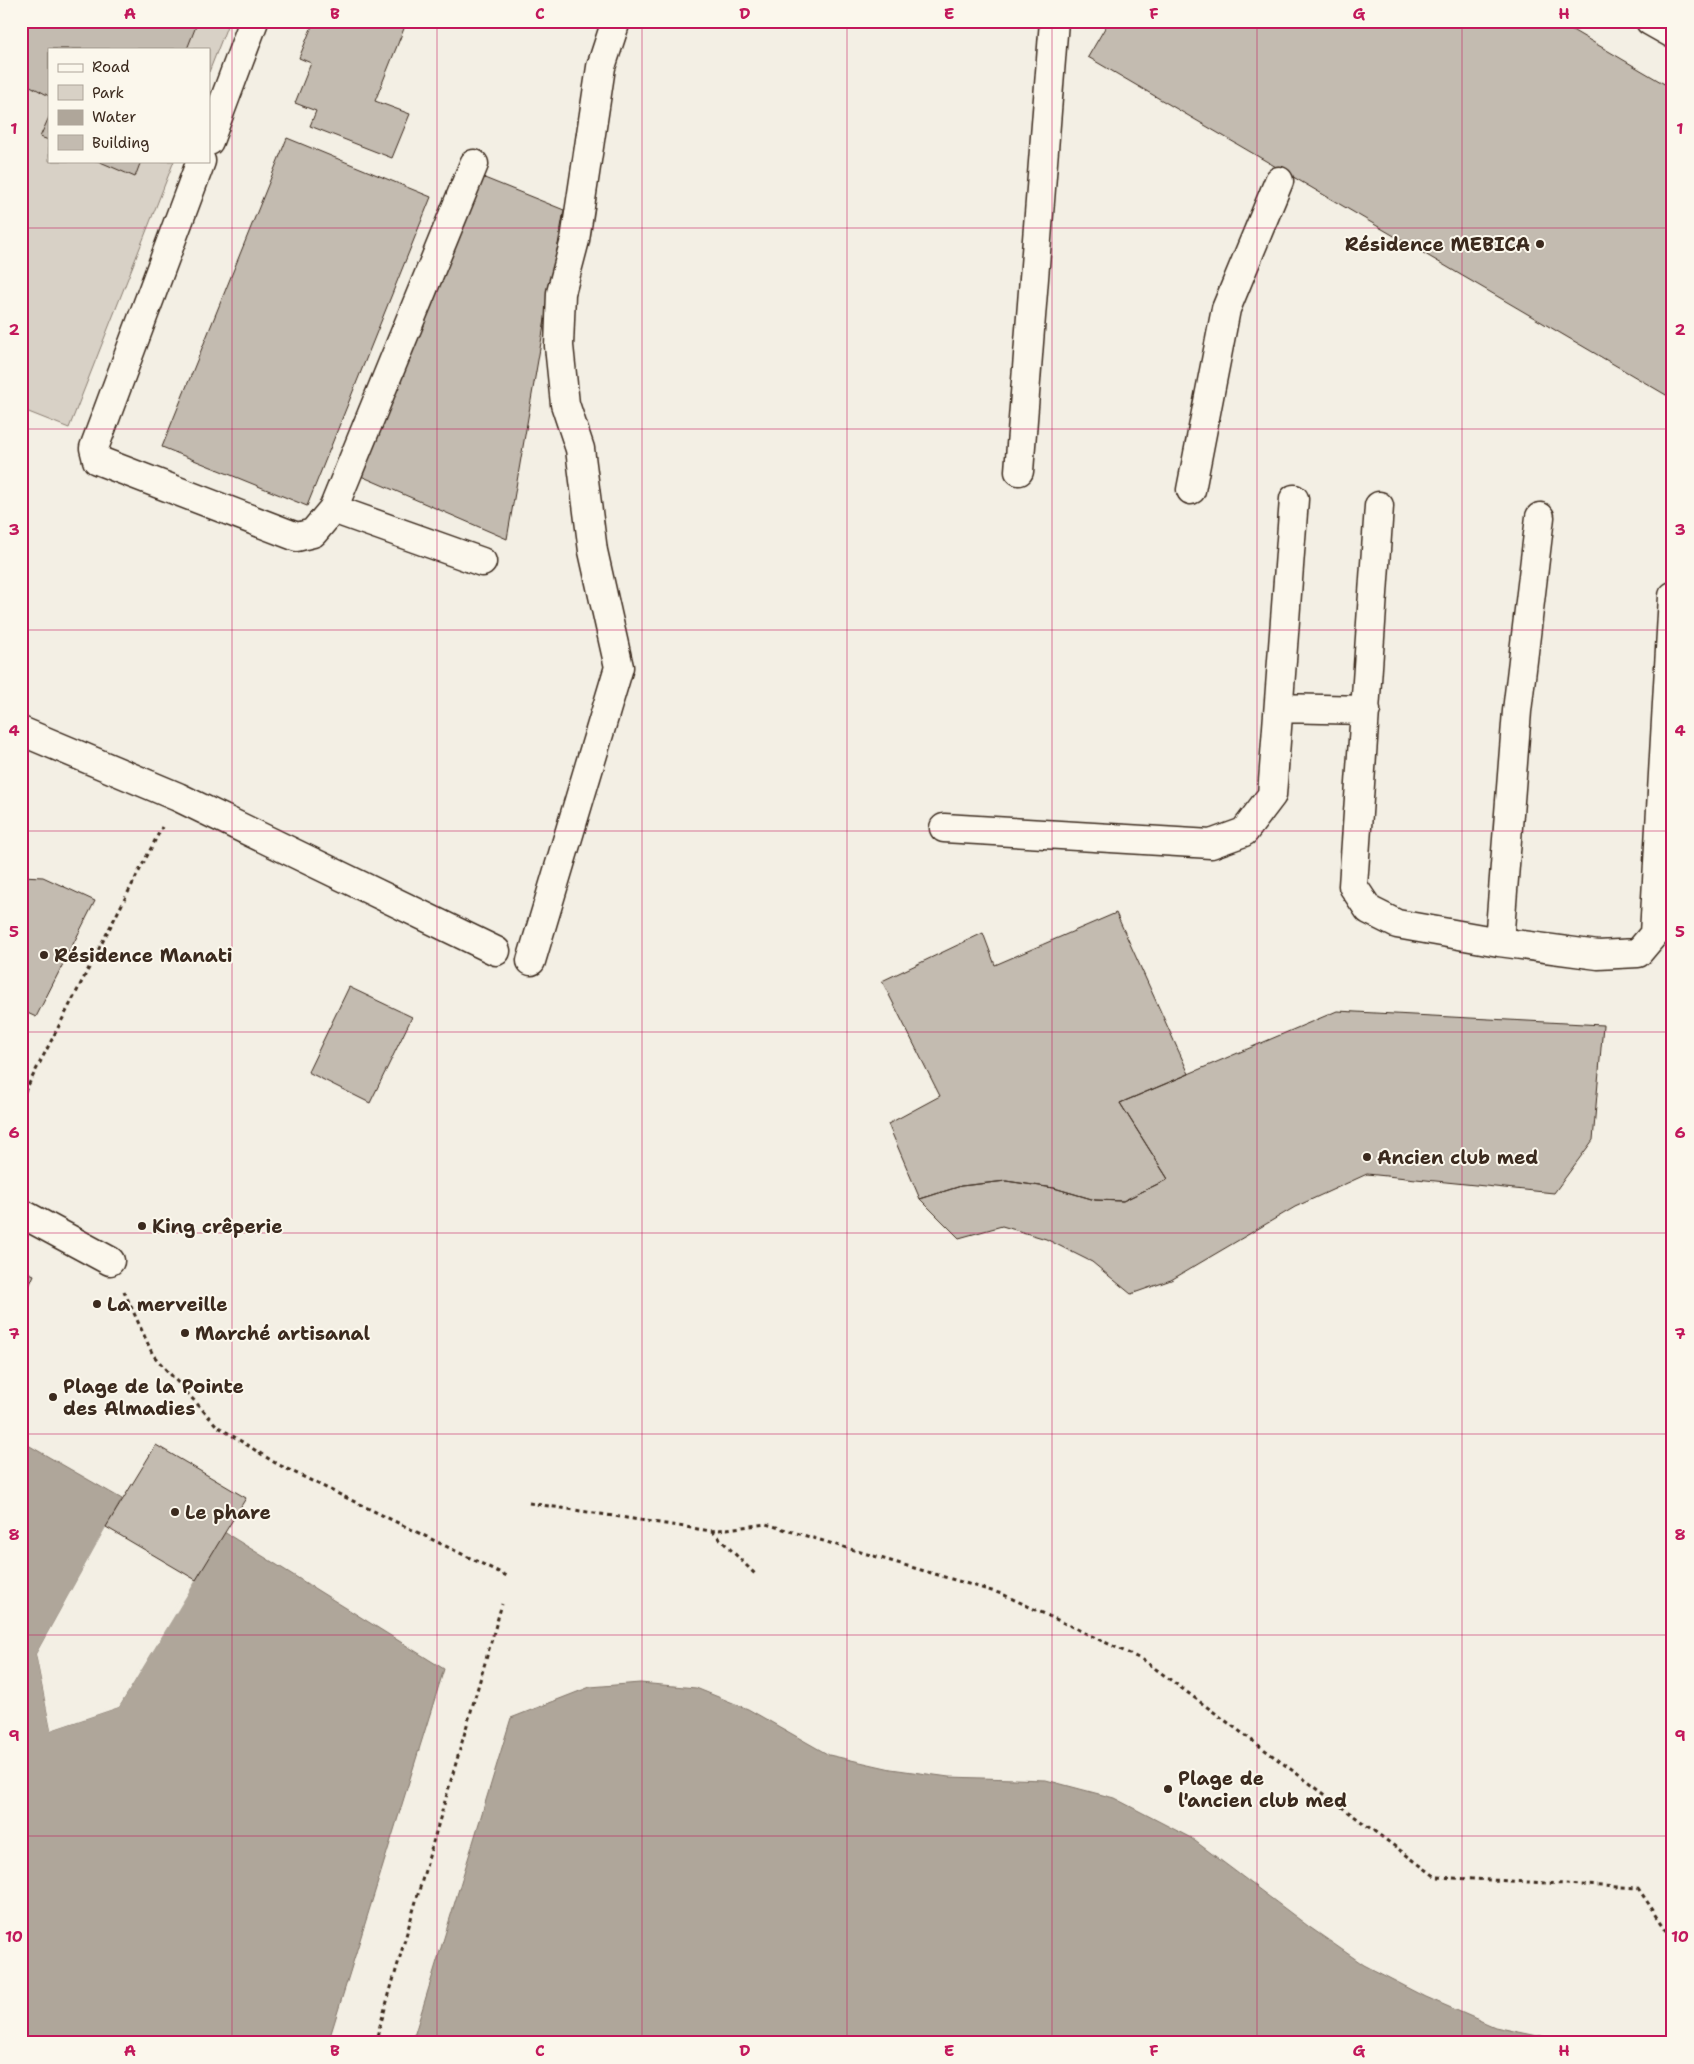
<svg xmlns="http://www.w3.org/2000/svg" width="1694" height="2064" font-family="'Shantell Sans',sans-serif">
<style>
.green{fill:#d8d1c6;stroke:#8a7e72}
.water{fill:#afa69a;stroke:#817468}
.pier{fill:#f3efe4}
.building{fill:#c3bbb0;stroke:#3b2a1e}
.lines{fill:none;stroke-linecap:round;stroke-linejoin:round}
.minor-casing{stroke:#3b2a1e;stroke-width:31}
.path{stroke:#3b2a1e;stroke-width:3;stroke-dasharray:4 4;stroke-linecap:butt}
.minor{stroke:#fbf7ec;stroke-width:28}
.grid{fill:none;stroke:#c2185b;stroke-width:1;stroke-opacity:0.55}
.poi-dot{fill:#3b2a1e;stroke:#fbf7ec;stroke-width:2}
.labels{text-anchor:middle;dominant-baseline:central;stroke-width:4;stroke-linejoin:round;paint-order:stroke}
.poi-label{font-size:19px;font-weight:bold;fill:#3b2a1e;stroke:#fbf7ec;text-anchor:start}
.neatline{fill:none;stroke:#c2185b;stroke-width:2}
.grid-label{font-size:16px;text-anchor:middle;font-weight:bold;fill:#c2185b}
</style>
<rect width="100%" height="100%" fill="#f3efe4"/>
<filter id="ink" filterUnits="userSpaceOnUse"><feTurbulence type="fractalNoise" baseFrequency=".02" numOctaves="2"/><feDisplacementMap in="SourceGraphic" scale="10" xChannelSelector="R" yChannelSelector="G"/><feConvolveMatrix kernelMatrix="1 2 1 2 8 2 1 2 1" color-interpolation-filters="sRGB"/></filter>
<g filter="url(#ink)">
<path class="green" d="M21 21H229L209 72V49H49V161H174L69 428 21 409Z"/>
<path class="water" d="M21 1441 122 1499 36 1654 51 1730 119 1707 224 1532 444 1669 328 2043H21Z
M640 1683 696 1688 748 1709 829 1755 891 1769 949 1777 1046 1780 1114 1798 1191 1838 1308 1926 1364 1965 1426 1997 1495 2027 1571 2043H412L511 1718 590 1687Z"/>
<path class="pier" d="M106 1527 108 1528 38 1655 53 1727 118 1705 193 1578 196 1580 119 1707 51 1730 36 1654Z"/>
<path class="building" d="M21 21H198L187 49H49V96L21 81Z
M314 21H407L375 101 410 114 392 158 310 126 316 111 295 103 311 63 299 58Z
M1109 21H1557L1673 89V399L1088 57Z
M49 117V140L40 137Z
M287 138 431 197 307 506 162 447Z
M98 161H141L135 177Z
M482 177 564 210 507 539 361 476Z
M21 876 43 877 95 901 36 1017 21 1010Z
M1116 913 1189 1074 1120 1103 1168 1179 1123 1201 1095 1200 1054 1188 1006 1181 961 1186 920 1199 888 1124 940 1096 882 981 983 933 995 965Z
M349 987 412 1017 370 1103 308 1072Z
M1337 1011 1603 1025 1593 1140 1554 1193 1367 1174 1295 1207 1171 1280 1131 1294 1092 1262 1046 1239 1002 1226 959 1238 920 1199 961 1186 1006 1181 1054 1188 1095 1200 1123 1201 1168 1179 1120 1103Z
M21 1269 34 1275 21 1304Z
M156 1445 246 1498 196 1580 106 1527Z"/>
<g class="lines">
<g class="minor-casing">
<path id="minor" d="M1650 21 1673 34
M209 141 254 21
M201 161 94 448 97 460 297 537 313 533 333 509 474 164
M1019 471 1054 21
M1191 490 1226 309 1279 181
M1379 506 1353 886 1369 910 1397 924 1499 942 1517 711 1540 517
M333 509 482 562
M1279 708 1366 710
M21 731 178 797 496 951
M944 828 1211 844 1244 832 1272 795 1294 499
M1499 942 1598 955 1638 953 1654 934 1673 596
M531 961 619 667 593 551 580 449 565 404 559 346 561 293 575 240 601 67 616 21
M21 1213 110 1261"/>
</g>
<path class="path" d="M21 1099 162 827
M124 1291 153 1355 217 1426 277 1464 509 1577
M529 1503 711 1531 766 1524 1002 1594 1145 1661 1436 1877 1638 1888 1673 1940
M712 1531 757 1576
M375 2043 502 1604"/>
<use href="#minor" class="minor"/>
</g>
</g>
<path class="grid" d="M232 21V2043M437 21V2043M642 21V2043M847 21V2043M1052 21V2043M1257 21V2043M1462 21V2043M21 228H1673M21 429H1673M21 630H1673M21 831H1673M21 1032H1673M21 1233H1673M21 1434H1673M21 1635H1673M21 1836H1673"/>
<g class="poi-dot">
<circle cx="1540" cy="244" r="5"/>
<circle cx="44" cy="955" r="5"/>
<circle cx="1367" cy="1157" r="5"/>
<circle cx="142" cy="1226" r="5"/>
<circle cx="97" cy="1304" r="5"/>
<circle cx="185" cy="1333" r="5"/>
<circle cx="53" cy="1397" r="5"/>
<circle cx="175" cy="1512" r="5"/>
<circle cx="1168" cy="1789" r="5"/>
</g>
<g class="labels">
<g class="poi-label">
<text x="1530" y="244" text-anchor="end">Résidence MEBICA</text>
<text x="54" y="955">Résidence Manati</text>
<text x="1377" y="1157">Ancien club med</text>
<text x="152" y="1226">King crêperie</text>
<text x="107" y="1304">La merveille</text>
<text x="195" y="1333">Marché artisanal</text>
<text x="63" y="1386">Plage de la Pointe<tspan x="63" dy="22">des Almadies</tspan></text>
<text x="185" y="1512">Le phare</text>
<text x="1178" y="1778">Plage de<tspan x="1178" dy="22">l'ancien club med</tspan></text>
</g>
</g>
<rect width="1694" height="2064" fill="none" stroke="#fbf7ec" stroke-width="55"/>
<rect x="48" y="48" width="162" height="115" fill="#fbf7ec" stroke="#aea59a"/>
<rect x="58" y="64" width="25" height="8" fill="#fbf7ec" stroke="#aea59a"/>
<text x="92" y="72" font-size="15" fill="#3b2a1e">Road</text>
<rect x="58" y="85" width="25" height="15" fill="#d8d1c6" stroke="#aea59a"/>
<text x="92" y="98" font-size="15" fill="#3b2a1e">Park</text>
<rect x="58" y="110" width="25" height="15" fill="#afa69a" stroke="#aea59a"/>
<text x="92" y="122" font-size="15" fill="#3b2a1e">Water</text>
<rect x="58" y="135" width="25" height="15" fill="#c3bbb0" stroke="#aea59a"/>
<text x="92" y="148" font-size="15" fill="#3b2a1e">Building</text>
<rect x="28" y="28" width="1638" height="2008" class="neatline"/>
<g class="grid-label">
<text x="130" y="19">A</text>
<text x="335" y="19">B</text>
<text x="540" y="19">C</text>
<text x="745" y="19">D</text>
<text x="949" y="19">E</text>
<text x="1154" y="19">F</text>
<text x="1359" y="19">G</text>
<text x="1564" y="19">H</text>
<text x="14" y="134">1</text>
<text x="1680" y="134">1</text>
<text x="14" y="335">2</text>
<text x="1680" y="335">2</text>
<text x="14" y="535">3</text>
<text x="1680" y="535">3</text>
<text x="14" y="736">4</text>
<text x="1680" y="736">4</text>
<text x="14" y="937">5</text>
<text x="1680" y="937">5</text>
<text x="14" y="1138">6</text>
<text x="1680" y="1138">6</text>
<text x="14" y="1339">7</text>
<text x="1680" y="1339">7</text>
<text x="14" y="1540">8</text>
<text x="1680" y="1540">8</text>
<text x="14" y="1741">9</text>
<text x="1680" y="1741">9</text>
<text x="14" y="1942">10</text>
<text x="1680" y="1942">10</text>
<text x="130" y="2056">A</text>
<text x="335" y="2056">B</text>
<text x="540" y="2056">C</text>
<text x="745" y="2056">D</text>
<text x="949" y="2056">E</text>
<text x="1154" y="2056">F</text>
<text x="1359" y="2056">G</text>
<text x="1564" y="2056">H</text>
</g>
</svg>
